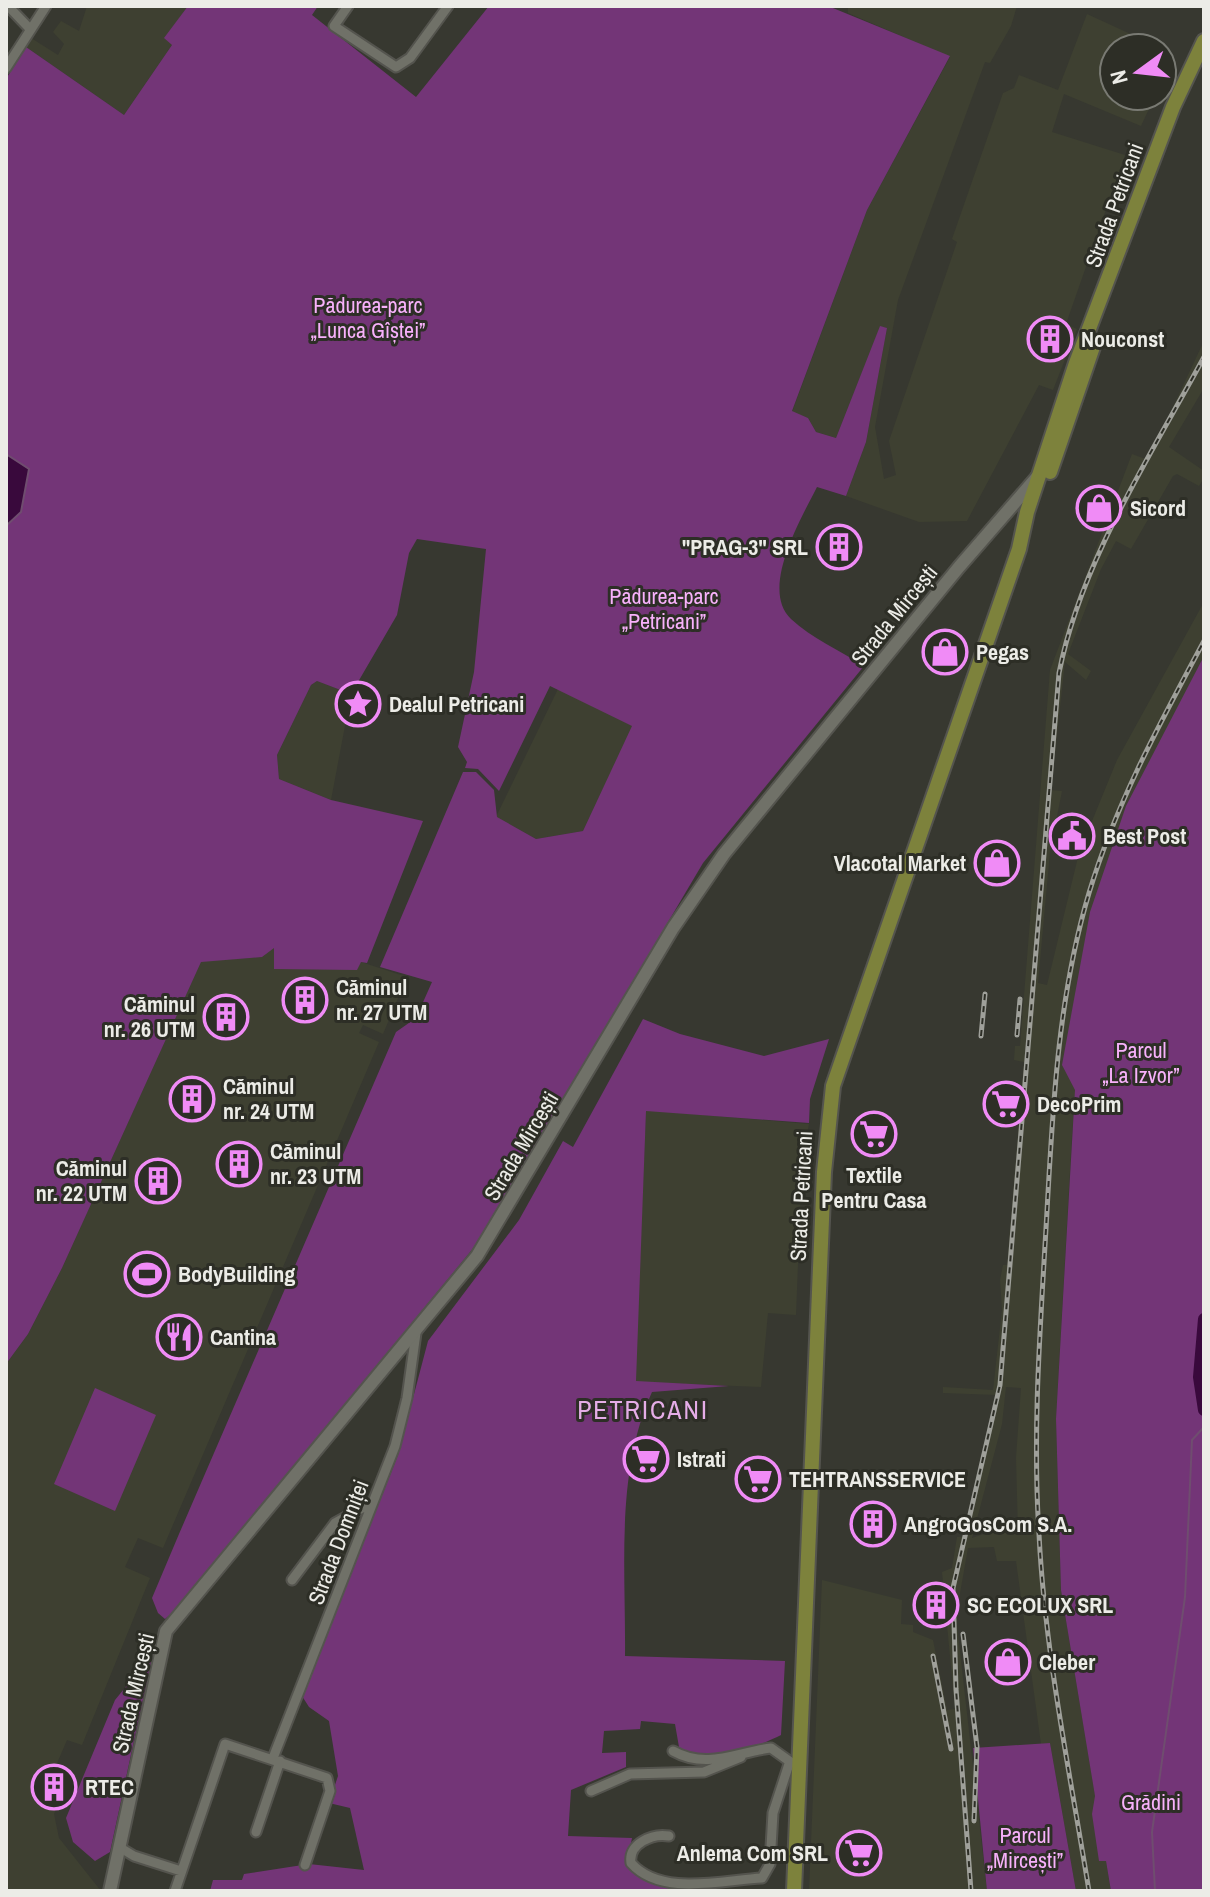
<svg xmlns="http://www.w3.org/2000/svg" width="1210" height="1897" font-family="'Archivo Narrow',sans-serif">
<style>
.built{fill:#3e4031;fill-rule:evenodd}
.green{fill:#733577}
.water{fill:#39093c;stroke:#6f4d6f;stroke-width:2}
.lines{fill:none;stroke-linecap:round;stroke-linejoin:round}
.stream{stroke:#6f4d6f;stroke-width:2}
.river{stroke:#39093c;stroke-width:12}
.street-casing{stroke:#54544e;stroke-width:13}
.secondary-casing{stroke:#54544e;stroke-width:16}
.primary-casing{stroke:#54544e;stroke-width:18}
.street{stroke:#707168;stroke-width:9}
.secondary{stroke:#707168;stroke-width:12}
.primary{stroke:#7d823c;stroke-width:14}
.rail-casing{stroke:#9fa09a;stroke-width:5}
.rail{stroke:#2d2e26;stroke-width:2;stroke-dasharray:6;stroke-linecap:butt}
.labels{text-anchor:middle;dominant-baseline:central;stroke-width:6;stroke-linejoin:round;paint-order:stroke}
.street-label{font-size:22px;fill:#ecece7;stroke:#2d2e26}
.park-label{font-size:22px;fill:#f8b1fb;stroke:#2d2e26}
.poi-label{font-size:22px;font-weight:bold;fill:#ecece7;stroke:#2d2e26;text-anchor:start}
.quarter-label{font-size:26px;letter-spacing:2px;fill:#e5ade7;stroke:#2d2e26}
</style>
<rect width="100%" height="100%" fill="#373830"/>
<path class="built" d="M87 6H188L165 38 172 45 124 115 26 47 31 38 58 55 64 44 53 32 61 21 79 31Z
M848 6H1017L1011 26 990 63 985 62 898 300 875 427 884 479 896 475 889 441 957 242 952 239 1003 93 1014 88 1019 75 1058 90 1087 14 1161 48H1114V96H1155L1141 126 1064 94 1052 132 1125 155 1066 324 1077 329 1053 390 1039 385 967 521 919 522 846 496 866 442 887 328 880 327 836 438 816 432 808 418 792 412 867 210 950 57 848 13Z
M1204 341V388L1169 447 1204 471V478L1199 486 1177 474 1173 476 1131 549 1116 541 1101 569 1068 654 1091 671 1086 680 1065 662 1051 790 1062 791 1050 852 1038 983 1047 985 1079 853 1117 760 1204 602V673L1076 1089 1072 1135 1056 1419 1061 1590 1111 1891H1076L1050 1743 1041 1744 1016 1561H997L994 1547 968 1548 956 1616 987 1891H809L822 1580 902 1600 901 1624 913 1625V1632L933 1640 947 1710 955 1709 942 1572 952 1568 957 1537H962L997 1395 943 1393V1387L993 1390 1002 1310 1000 1280 1003 1265H1007L1024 1062 1014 1060 1015 1046H1020L1050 670 1132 454 1148 460ZM1006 1387 1021 1388 1016 1458 1018 1532 987 1533 972 1538 1002 1424Z
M317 681 351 694 331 800 279 779 277 755 311 685Z
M558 689 633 726 583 831 536 839 496 817Z
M274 947 275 969 361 962 407 977 383 1034 363 1025 359 1033 379 1042 163 1548 138 1538 125 1567 150 1578 82 1745 67 1740 45 1791 60 1799 54 1814 59 1838 101 1891H6V1364L28 1334 62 1268 201 961 262 957Z
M646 1110 809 1124 802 1161 796 1315 768 1313 761 1387 635 1382Z"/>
<path class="green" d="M188 6H318L312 15 416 97 489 6H828L950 56 867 210 792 411 808 418 816 432 836 438 880 326 887 328 866 442 846 496 817 487C802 517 759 589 791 619 811 638 841 651 864 666L703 863 480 1240 178 1608 165 1619 158 1613 152 1598 179 1534 396 1032 416 1018 432 982 380 967 463 772H476L494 790 497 817 536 839 583 831 632 726 550 686 499 791 478 769 465 768 467 762 458 747 474 672 486 549 417 539 409 553 397 615 351 694 317 681 311 685 277 755 279 779 331 800 423 821 367 963 361 962 357 970 274 969V948L262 957 201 962 62 1268 28 1334 6 1364V526L21 511 29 469 6 454V79L26 47 124 115 172 45 164 38Z
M1204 656V1891H1111L1106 1861H1099L1092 1814 1095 1796 1061 1590 1056 1419 1075 1090 1062 1065 1090 912 1126 806Z
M643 1019 680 1034 764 1056 829 1039 810 1099 809 1123 646 1111 636 1381 729 1386 652 1392C615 1473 626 1569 625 1656L785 1661 781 1735C752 1749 708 1769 679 1747L675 1724 641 1721 640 1729 604 1731 602 1753 626 1752V1767L571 1790 568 1836 632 1838 627 1864 684 1887V1891H210L213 1880H242L244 1874 309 1864 364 1870 350 1808 329 1803 338 1776 329 1721 309 1707 302 1696 398 1455 428 1341 519 1220 563 1141 573 1147Z
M95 1388 156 1415 115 1511 54 1484Z
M146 1662H151L110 1852 95 1861 73 1842 66 1818 115 1700Z
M1050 1743 1076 1891H987L973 1748Z"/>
<path class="water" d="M6 454 29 469 21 512 6 526Z"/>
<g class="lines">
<path class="stream" d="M1202 1329 1204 1330
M1155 1891 1152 1832 1185 1597 1192 1440 1204 1427"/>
<path class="river" d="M1204 1319 1199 1377 1204 1410"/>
<g class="street-casing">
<path id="street" d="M8 6 30 29
M348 6 334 26 396 67 410 58 448 6
M6 68 46 6
M292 1580 335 1523 373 1502
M673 1751C707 1770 737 1752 771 1748L792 1763
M273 1758 395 1446 407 1398 416 1333
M591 1791 630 1774 704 1772 741 1757
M256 1832 280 1761
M669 1836C652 1833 628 1844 631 1863 661 1897 722 1880 762 1878L770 1864 773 1813 789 1764
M119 1847 134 1856 181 1871
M175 1891 225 1744 327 1778 330 1791 305 1865"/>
</g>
<g class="secondary-casing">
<path id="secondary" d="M110 1891 166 1631 477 1256 673 928 724 854 959 567 1038 476"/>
</g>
<g class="primary-casing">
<path id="primary" d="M1050 472 1095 341
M794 1891 824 1172 833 1086 1019 549 1027 512 1076 363 1173 107 1204 41"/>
</g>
<use href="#street" class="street"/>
<use href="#secondary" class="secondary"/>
<use href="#primary" class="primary"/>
<g class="rail-casing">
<path id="rail" d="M1017 1035 1020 999
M981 1036 985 994
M963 1634 977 1747 974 1821
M933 1656 951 1749
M971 1891 956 1689 953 1588 1000 1385 1059 673C1081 561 1150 457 1204 357
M1089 1891C1070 1773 1045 1654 1039 1534 1032 1426 1041 1319 1047 1211 1053 1104 1058 997 1089 893 1116 803 1160 723 1204 641"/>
</g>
<use href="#rail" class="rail"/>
</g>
<defs>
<g id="building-ring" transform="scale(2.3)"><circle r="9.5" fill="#2d2e26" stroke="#f08bf6" stroke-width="1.5"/><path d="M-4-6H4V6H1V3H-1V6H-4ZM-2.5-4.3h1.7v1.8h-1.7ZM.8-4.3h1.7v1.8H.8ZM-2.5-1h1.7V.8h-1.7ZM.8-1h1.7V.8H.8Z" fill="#f08bf6"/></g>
<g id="shop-ring" transform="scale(2.3)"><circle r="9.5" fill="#2d2e26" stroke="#f08bf6" stroke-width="1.5"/><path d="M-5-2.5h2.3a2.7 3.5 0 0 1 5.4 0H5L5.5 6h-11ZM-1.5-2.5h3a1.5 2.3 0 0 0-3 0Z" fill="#f08bf6"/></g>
<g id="sight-ring" transform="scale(2.3)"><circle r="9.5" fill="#2d2e26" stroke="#f08bf6" stroke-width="1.5"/><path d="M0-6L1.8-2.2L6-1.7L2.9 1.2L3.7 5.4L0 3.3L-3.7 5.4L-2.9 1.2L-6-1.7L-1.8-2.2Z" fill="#f08bf6"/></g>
<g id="civic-ring" transform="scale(2.3)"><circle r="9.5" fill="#2d2e26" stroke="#f08bf6" stroke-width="1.5"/><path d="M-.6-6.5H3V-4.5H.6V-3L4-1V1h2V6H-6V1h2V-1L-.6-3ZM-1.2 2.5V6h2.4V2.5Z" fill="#f08bf6"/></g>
<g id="supermarket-ring" transform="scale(2.3)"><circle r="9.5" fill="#2d2e26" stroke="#f08bf6" stroke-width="1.5"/><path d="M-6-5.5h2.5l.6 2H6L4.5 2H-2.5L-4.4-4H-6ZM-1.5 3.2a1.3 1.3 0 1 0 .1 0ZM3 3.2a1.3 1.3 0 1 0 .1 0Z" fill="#f08bf6"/></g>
<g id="stadium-ring" transform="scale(2.3)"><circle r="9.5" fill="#2d2e26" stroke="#f08bf6" stroke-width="1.5"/><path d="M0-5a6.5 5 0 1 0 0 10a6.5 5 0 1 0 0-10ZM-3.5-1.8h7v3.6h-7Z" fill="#f08bf6"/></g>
<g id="restaurant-ring" transform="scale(2.3)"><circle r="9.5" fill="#2d2e26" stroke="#f08bf6" stroke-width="1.5"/><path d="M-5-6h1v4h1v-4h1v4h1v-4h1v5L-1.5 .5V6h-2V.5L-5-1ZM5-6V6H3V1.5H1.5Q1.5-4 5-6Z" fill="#f08bf6"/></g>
</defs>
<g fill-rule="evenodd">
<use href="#building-ring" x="1050" y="339"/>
<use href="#shop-ring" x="1099" y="508"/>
<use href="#building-ring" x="839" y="547"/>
<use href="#shop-ring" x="945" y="652"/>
<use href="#sight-ring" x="358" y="704"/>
<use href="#civic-ring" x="1072" y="836"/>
<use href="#shop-ring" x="997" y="863"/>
<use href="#building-ring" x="305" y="1000"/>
<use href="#building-ring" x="226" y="1017"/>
<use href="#building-ring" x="192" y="1099"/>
<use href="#supermarket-ring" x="1006" y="1104"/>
<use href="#supermarket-ring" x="874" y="1134"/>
<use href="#building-ring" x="239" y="1164"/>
<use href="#building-ring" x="158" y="1181"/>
<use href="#stadium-ring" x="147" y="1274"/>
<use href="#restaurant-ring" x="179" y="1337"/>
<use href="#supermarket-ring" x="646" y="1459"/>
<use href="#supermarket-ring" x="758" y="1479"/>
<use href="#building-ring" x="873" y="1524"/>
<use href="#building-ring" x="936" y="1605"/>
<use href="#shop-ring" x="1008" y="1662"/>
<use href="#building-ring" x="54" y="1787"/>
<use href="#supermarket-ring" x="859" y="1853"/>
</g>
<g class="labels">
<g class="street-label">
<text transform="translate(1114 205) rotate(-70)">Strada Petricani</text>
<text transform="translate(894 615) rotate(-51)">Strada Mircești</text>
<text transform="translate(521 1146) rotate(-59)">Strada Mircești</text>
<text transform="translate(801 1196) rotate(-87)">Strada Petricani</text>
<text transform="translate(338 1542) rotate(-69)">Strada Domniței</text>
<text transform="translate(133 1693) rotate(-77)">Strada Mircești</text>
</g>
<g class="park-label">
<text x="368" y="305">Pădurea-parc<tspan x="368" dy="25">„Lunca Gîștei”</tspan></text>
<text x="664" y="596">Pădurea-parc<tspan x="664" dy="25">„Petricani”</tspan></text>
<text x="1141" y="1050">Parcul<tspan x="1141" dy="25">„La Izvor”</tspan></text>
<text x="1151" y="1802">Grădini</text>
<text x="1025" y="1835">Parcul<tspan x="1025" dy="25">„Mircești”</tspan></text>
</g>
<g class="poi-label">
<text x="1081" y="339">Nouconst</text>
<text x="1130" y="508">Sicord</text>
<text x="808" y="547" text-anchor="end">"PRAG-3" SRL</text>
<text x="976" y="652">Pegas</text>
<text x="389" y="704">Dealul Petricani</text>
<text x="1103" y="836">Best Post</text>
<text x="966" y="863" text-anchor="end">Vlacotal Market</text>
<text x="336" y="987">Căminul<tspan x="336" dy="25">nr. 27 UTM</tspan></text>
<text x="195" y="1004" text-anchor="end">Căminul<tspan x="195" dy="25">nr. 26 UTM</tspan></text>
<text x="223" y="1086">Căminul<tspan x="223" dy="25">nr. 24 UTM</tspan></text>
<text x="1037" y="1104">DecoPrim</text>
<text x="270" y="1151">Căminul<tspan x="270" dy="25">nr. 23 UTM</tspan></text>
<text x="127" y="1168" text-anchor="end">Căminul<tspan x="127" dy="25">nr. 22 UTM</tspan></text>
<text x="874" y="1175" text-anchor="middle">Textile<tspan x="874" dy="25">Pentru Casa</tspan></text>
<text x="178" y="1274">BodyBuilding</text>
<text x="210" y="1337">Cantina</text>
<text x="677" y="1459">Istrati</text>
<text x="789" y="1479">TEHTRANSSERVICE</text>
<text x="904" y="1524">AngroGosCom S.A.</text>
<text x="967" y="1605">SC ECOLUX SRL</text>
<text x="1039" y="1662">Cleber</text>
<text x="85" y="1787">RTEC</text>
<text x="828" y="1853" text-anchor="end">Anlema Com SRL</text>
</g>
<g class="quarter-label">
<text x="643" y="1409">PETRICANI</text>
</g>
</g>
<rect width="1210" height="1897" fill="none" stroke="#ecece7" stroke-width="16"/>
<g transform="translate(1138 72) rotate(255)"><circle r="38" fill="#2d2e26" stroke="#797a73" stroke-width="2"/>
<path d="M0-6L14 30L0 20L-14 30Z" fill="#f08bf6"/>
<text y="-12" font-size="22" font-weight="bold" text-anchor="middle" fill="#ecece7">N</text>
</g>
</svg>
